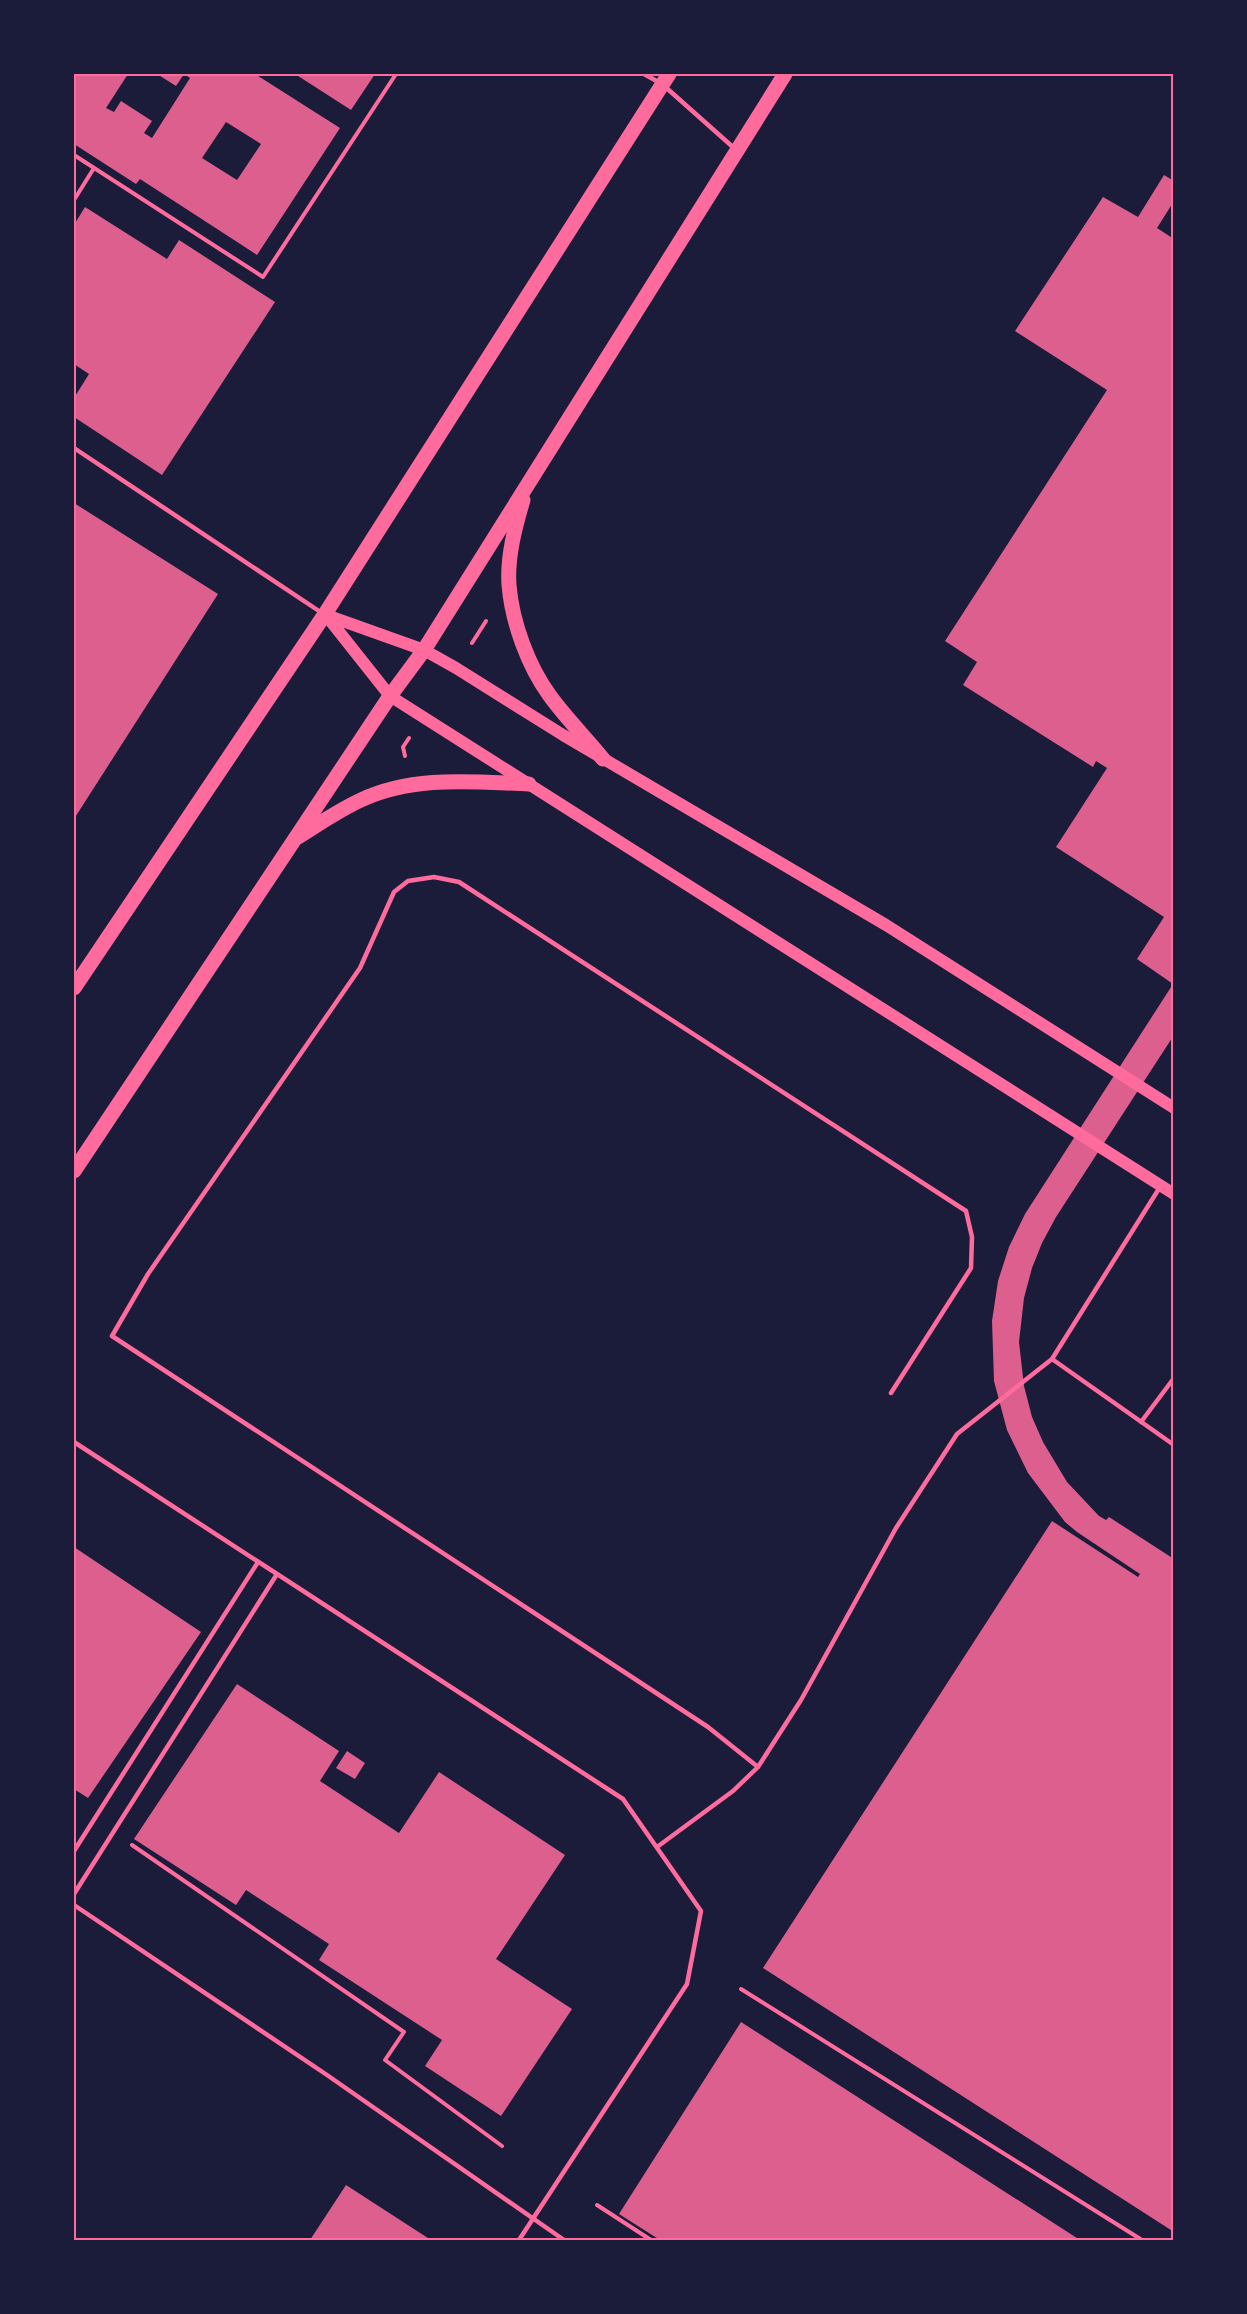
<svg xmlns="http://www.w3.org/2000/svg" width="1247" height="2314" font-family="Ubuntu,sans-serif">
<style>
.building{fill:#dd5f8e;fill-rule:evenodd}
.lines{fill:none;stroke-linecap:round;stroke-linejoin:round}
.path{stroke:#ff6b9d;stroke-width:4}
.service{stroke:#ff6b9d;stroke-width:4.5}
.secondary{stroke:#ff6b9d;stroke-width:12}
.primary{stroke:#ff6b9d;stroke-width:15}
.neatline{fill:none;stroke:#ff6b9d;stroke-width:2}
</style>
<rect width="100%" height="100%" fill="#1b1b3a"/>
<path class="building" d="M74 74H128L106 108 114 112 121 101 152 121 144 133 152 138 190 78 184 74 176 86 157 74H255L340 128 257 255 140 179 136 184 74 144ZM226 122 261 144 237 180 202 158Z
M295 74H375L351 110Z
M1164 175 1174 181V201L1157 228 1174 239V1035L1056 1217 1042 1243 1032 1268 1024 1298 1019 1342 1024 1386 1032 1417 1043 1442 1067 1482 1099 1516 1106 1520 1109 1517 1174 1559V2232L763 1968 1052 1521 1138 1577 1140 1574 1077 1532 1065 1522 1028 1473 1007 1430 994 1381 992 1321 998 1281 1009 1247 1025 1214 1173 984 1137 959 1164 917 1056 847 1107 768 1096 761 1093 767 963 685 977 662 945 641 1107 390 1015 331 1103 197 1138 217Z
M85 207 167 259 179 240 275 302 162 475 74 417V398L89 374 74 364V225Z
M74 503 218 594 74 819Z
M74 1547 201 1632 88 1798 74 1789Z
M237 1684 339 1751 320 1781 399 1833 439 1772 565 1855 496 1959 572 2009 501 2116 425 2066 442 2040 319 1960 329 1944 246 1890 236 1905 134 1839Z
M347 1751 365 1763 355 1779 336 1768Z
M741 2022 1080 2240H660L619 2214Z
M346 2185 431 2240H310Z"/>
<g class="lines">
<path class="path" d="M74 155 263 277 396 74
M74 200 94 168
M472 643 486 621
M405 756 403 747 409 738
M132 1845 404 2032 385 2060 502 2146
M741 1989 1142 2240
M597 2205 651 2240"/>
<path class="service" d="M644 74 662 84 734 148
M74 448 322 613
M1052 1359 1174 1445
M1141 1422 1174 1378
M74 1442 623 1799 701 1911 687 1984 519 2240
M758 1767 708 1727 112 1336 148 1274 360 968 394 892 408 881 434 877 459 882 966 1211 972 1237 971 1268 891 1393
M657 1847 733 1791 758 1767 801 1700 896 1528 957 1434 1052 1359 1160 1187
M74 1851 258 1562
M74 1894 277 1574
M74 1905 327 2075 564 2240"/>
<path class="secondary" d="M325 614 390 696 1174 1194
M326 615 424 650 456 668 563 735 886 925 1174 1108"/>
<path class="primary" d="M523 500C515 527 507 557 509 585 512 622 528 666 550 696 566 718 586 738 603 759
M298 837C319 824 339 810 361 800 414 775 473 782 529 784
M74 988 325 614 669 74
M74 1171 390 696 424 650 785 74"/>
</g>
<rect width="1247" height="2314" fill="none" stroke="#1b1b3a" stroke-width="150"/>
<rect x="75" y="75" width="1097" height="2164" class="neatline"/>
</svg>
